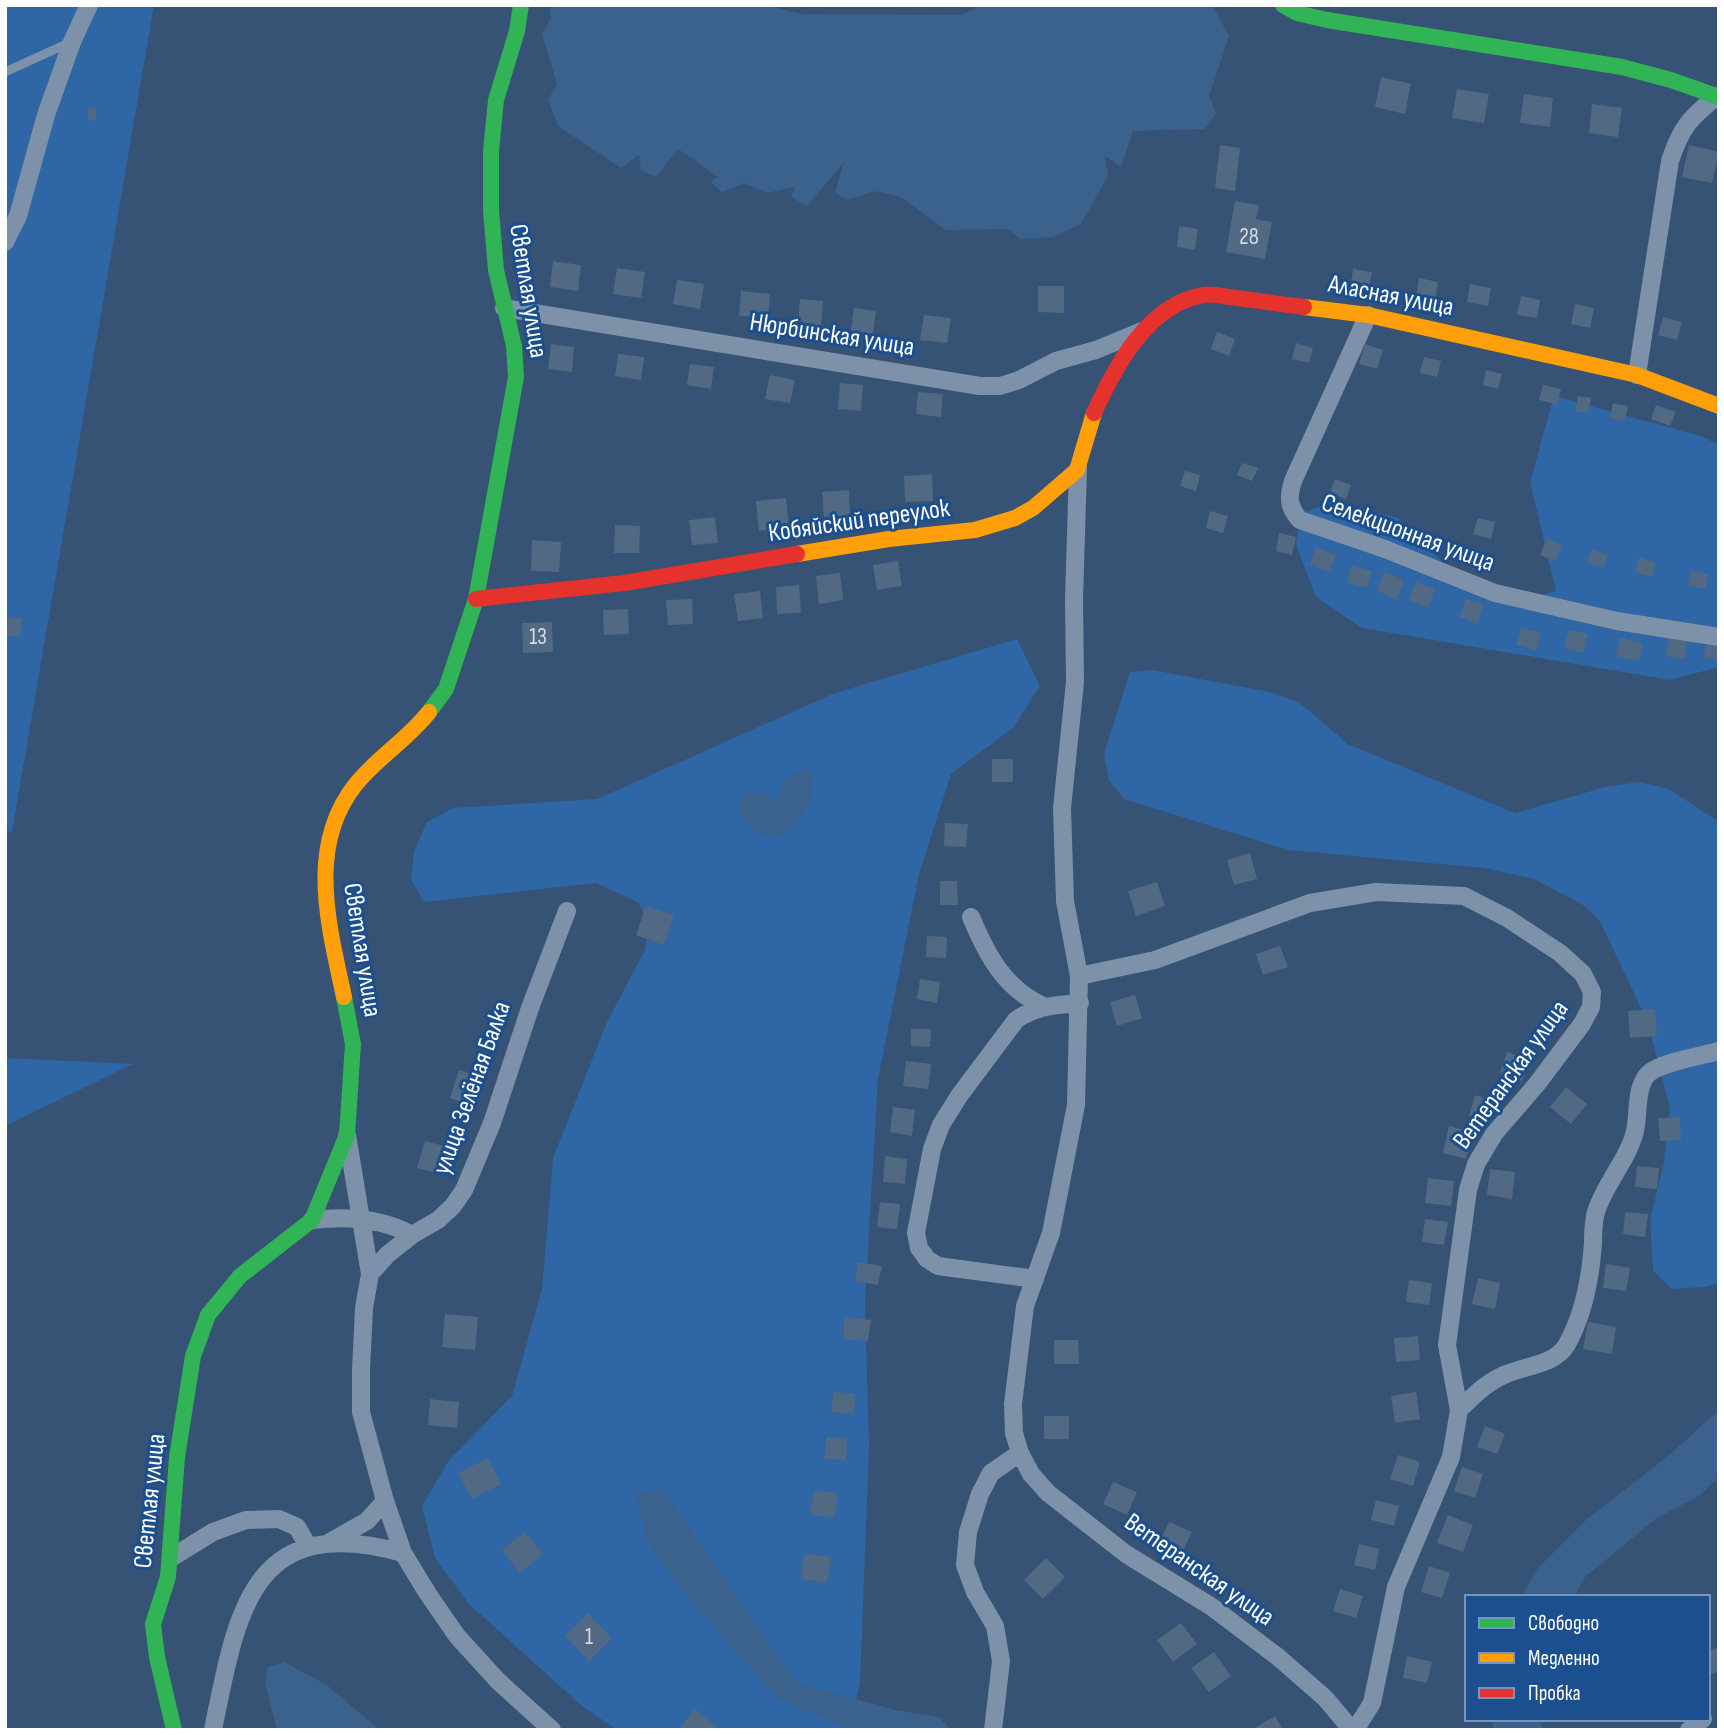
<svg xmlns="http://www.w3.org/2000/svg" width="1724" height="1735" font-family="'Sofia Sans Condensed',sans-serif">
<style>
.green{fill:#2f66a5}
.water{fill:#3b618d}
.building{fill:#526984}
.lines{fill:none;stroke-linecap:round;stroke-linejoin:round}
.lane{stroke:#7d92a8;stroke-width:9}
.street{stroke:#7d92a8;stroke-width:18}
.fast{stroke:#30b455;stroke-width:16}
.slow{stroke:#ff9f0a;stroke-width:16}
.jam{stroke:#e5322d;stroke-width:16}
.labels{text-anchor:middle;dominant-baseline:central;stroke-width:6;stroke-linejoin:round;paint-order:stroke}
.number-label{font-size:23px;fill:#d4dae0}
.street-label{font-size:26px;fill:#fff;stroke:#1b4f8f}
</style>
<rect width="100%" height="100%" fill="#365274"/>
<path class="green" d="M5 5H154L12 832 5 831Z
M1554 396 1701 436 1719 445V667L1670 680 1362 628 1316 597 1296 545 1301 513 1333 502 1398 518 1443 563 1524 600 1556 591 1530 482Z
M1017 639 1040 686 1013 728 951 774 919 874 878 1079 865 1302 869 1447 860 1683 849 1730H617L582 1706 469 1604 435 1558 422 1506 449 1460 512 1396 542 1289 553 1158 607 1022 645 950 648 926 639 903 596 883 424 902 411 880 414 851 427 822 453 808 597 799 835 693Z
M1152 670 1270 692 1299 702 1348 744 1515 813 1605 787 1639 782 1669 789 1719 822V1283L1704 1287 1672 1289 1653 1271 1650 1219 1664 1163 1670 1108 1648 1023 1600 921 1583 905 1534 879 1484 868 1288 850 1124 799 1109 780 1104 754 1130 672Z
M5 1058 133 1064 5 1126Z"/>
<path class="water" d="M549 5H764L801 14 961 15 981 5H1212L1229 36 1209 96 1216 113 1205 129 1133 131 1121 167 1105 156 1108 176 1081 224 1053 237 1021 239 1007 229 946 230 901 197 876 191 846 200 835 192 844 162 807 206 791 197 795 187 766 193 744 183 722 192 711 182 718 177 678 149 656 177 641 170 639 155 621 168 558 126 548 100 557 84 542 34 551 18Z
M802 770H809C822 797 796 826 774 839L751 829 737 808 744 795C758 789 764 795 776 802L786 779Z
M1719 1410V1477L1699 1496 1657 1518 1585 1577 1574 1597H1521L1539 1567 1588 1518 1667 1457Z
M661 1488 797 1683 895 1710 939 1717 951 1730H850L776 1697 681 1589 649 1543 635 1496Z
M284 1662 327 1685 380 1730H277L265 1683 268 1667Z
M1492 1719H1540L1543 1730H1494Z"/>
<path class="building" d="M1381 77 1411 84 1405 114 1375 107Z
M1457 89 1489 94 1484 123 1452 118Z
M1524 94 1553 98 1550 127 1520 123Z
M1592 104 1622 108 1618 137 1589 133Z
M89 108 97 109 95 121 87 120Z
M1220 145 1240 148 1235 191 1215 188Z
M1689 145 1719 152 1712 183 1682 177Z
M1235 201 1259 205 1256 219 1272 222 1265 259 1226 252Z
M1179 226 1198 229 1195 250 1177 247Z
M553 261 581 265 578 291 550 287Z
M617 268 645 272 641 298 613 294Z
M1353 269 1372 272 1369 288 1351 285Z
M1419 278 1438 282 1435 300 1416 297Z
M677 280 704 284 700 309 673 304Z
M1470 284 1491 288 1488 306 1467 302Z
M1038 286H1064V313L1038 312Z
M741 291 770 294 768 318 739 316Z
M1521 296 1540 300 1537 318 1517 315Z
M800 299 823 301 821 326 798 324Z
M1575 304 1594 308 1590 328 1571 324Z
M854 308 876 311 873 334 851 331Z
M924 315 951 318 947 343 920 340Z
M1663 317 1682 322 1677 340 1658 335Z
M1217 332 1235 339 1229 356 1211 349Z
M1296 343 1313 348 1309 363 1292 359Z
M551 344 574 347 572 372 548 369Z
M1365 344 1383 350 1377 369 1359 364Z
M618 354 644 357 641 380 615 376Z
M1424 357 1441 361 1437 377 1420 373Z
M690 364 714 367 711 389 687 385Z
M1486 370 1502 374 1498 389 1483 385Z
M770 375 795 380 790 403 765 399Z
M840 383 863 385 861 411 838 409Z
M1543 385 1561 389 1557 404 1539 400Z
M918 392 943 394 941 417 916 414Z
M1578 396 1591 398 1588 413 1575 411Z
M1613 403 1628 406 1625 421 1610 418Z
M1656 405 1676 412 1670 426 1651 419Z
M1242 463 1258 468 1252 481 1237 475Z
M1185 471 1200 475 1196 491 1180 486Z
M932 474 933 501 905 502 904 476Z
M1335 479 1351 485 1346 499 1330 493Z
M849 490 850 515 824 517 822 492Z
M786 498 789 527 759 531 756 501Z
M1210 511 1228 516 1223 533 1206 528Z
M715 517 718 543 692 545 689 520Z
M1478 518 1495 522 1491 539 1473 534Z
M615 525 640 526 639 553H614Z
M1279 533 1296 537 1292 555 1276 551Z
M1547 538 1562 545 1555 561 1540 555Z
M532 540 561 542 559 572 531 571Z
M1316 547 1336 555 1329 572 1310 565Z
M1592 549 1608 555 1603 568 1587 563Z
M1639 557 1656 563 1652 577 1635 572Z
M898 561 902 586 877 590 873 565Z
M1352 565 1372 571 1367 588 1347 582Z
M1691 571 1709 575 1705 589 1688 585Z
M1384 572 1404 580 1397 599 1377 591Z
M840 573 843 600 819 604 816 576Z
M1416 582 1435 589 1428 607 1409 600Z
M799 585 801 613 777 614 776 587Z
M760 591 763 618 738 621 734 594Z
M692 599 693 624 668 625 666 600Z
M1466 599 1484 604 1478 623 1460 617Z
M628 609 629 634 604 635 603 610Z
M8 617 22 618 20 637 7 636Z
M552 622 553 652 523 653 522 623Z
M1521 628 1541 633 1536 650 1516 645Z
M1569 630 1588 634 1583 653 1564 648Z
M1669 637 1687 640 1684 659 1665 656Z
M1620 638 1643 643 1639 661 1616 656Z
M1708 639 1719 643V661L1703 657Z
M992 759H1013V782H992Z
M945 823 968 824 966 847 944 846Z
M1250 853 1257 879 1234 885 1227 860Z
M940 881H957L958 905H940Z
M1157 882 1165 906 1136 916 1128 891Z
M646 906 674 915 664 945 636 935Z
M927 936 947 937 946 958 926 957Z
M1280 946 1288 967 1263 975 1256 954Z
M920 979 940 982 937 1003 917 999Z
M1135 995 1142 1018 1117 1026 1110 1002Z
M1655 1009 1657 1036 1630 1038 1628 1011Z
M911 1029H931L930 1047 911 1046Z
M1507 1052 1530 1060 1522 1081 1500 1073Z
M906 1061 931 1064 928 1089 903 1086Z
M459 1070 485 1079 476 1107 450 1098Z
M1566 1087 1587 1104 1571 1124 1550 1107Z
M1475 1095 1495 1102 1488 1122 1469 1116Z
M893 1107 915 1110 912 1136 890 1132Z
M1680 1117 1681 1140 1660 1141 1658 1118Z
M1449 1126 1473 1132 1466 1159 1443 1153Z
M425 1141 452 1148 444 1175 417 1168Z
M885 1156 907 1159 905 1184 883 1182Z
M1637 1166 1659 1168 1657 1189 1635 1187Z
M1490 1169 1515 1172 1512 1199 1487 1195Z
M1428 1178 1454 1181 1451 1206 1425 1203Z
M880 1202 900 1204 897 1229 877 1227Z
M1625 1212 1648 1214 1645 1237 1623 1234Z
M1425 1219 1448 1222 1444 1245 1422 1242Z
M858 1262 882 1266 878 1285 855 1281Z
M1606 1264 1630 1268 1626 1291 1603 1288Z
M1478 1278 1500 1283 1495 1309 1472 1304Z
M1409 1280 1432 1283 1429 1305 1406 1302Z
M445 1314 478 1317 475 1350 442 1347Z
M845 1317 871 1320 868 1341 843 1339Z
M1588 1322 1616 1327 1612 1354 1583 1349Z
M1418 1336 1420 1360 1396 1362 1394 1338Z
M1054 1340H1078L1079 1364H1054Z
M833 1392 855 1394 854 1414 832 1412Z
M1416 1392 1420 1419 1395 1423 1391 1396Z
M430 1399 459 1402 457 1428 428 1425Z
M1044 1416H1069V1439H1044Z
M1485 1426 1505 1434 1497 1454 1477 1447Z
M826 1437 847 1438 846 1460 825 1459Z
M1398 1455 1420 1462 1413 1486 1390 1479Z
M488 1458 501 1484 472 1499 458 1473Z
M1462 1467 1483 1474 1475 1498 1454 1491Z
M1113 1482 1137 1492 1127 1515 1103 1504Z
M814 1490 838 1494 834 1518 810 1514Z
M1376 1500 1399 1506 1394 1526 1371 1520Z
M1448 1515 1473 1525 1463 1552 1437 1543Z
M1169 1522 1192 1532 1181 1554 1159 1543Z
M525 1532 543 1554 520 1573 502 1550Z
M1359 1544 1379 1549 1375 1570 1354 1565Z
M804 1553 831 1557 827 1583 801 1579Z
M1046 1558 1065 1577 1043 1599 1024 1580Z
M1429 1566 1450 1573 1442 1598 1421 1592Z
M1340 1589 1363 1596 1356 1618 1333 1611Z
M588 1613 612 1638 589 1661 565 1636Z
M1181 1623 1197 1644 1173 1662 1157 1640Z
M1719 1647V1671L1708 1675V1651Z
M1214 1652 1231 1676 1209 1692 1191 1668Z
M1407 1656 1432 1662 1427 1683 1403 1678Z
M695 1709 717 1727 715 1730H678Z
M1275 1716 1283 1730H1251Z"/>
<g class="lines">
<path class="lane" d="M5 72 71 42"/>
<path class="street" d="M5 242 18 216 46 115 72 42 89 5
M504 308 980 386H1000L1019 380 1056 361 1096 350 1142 331
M1368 315 1293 481C1288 497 1288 507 1300 520L1385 549 1495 593 1617 621 1719 637
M1637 375 1670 161C1681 127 1690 118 1717 96
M971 917C987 955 1004 988 1043 1006
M1079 976 1155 960 1310 903 1376 892 1464 896 1507 918 1560 953 1583 974 1592 992 1591 1007 1582 1024 1537 1084 1494 1134 1476 1164 1468 1190 1447 1345 1459 1410 1451 1457 1396 1587 1372 1703 1355 1730
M347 1135 370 1274
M312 1220C346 1216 382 1218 412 1235
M1035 1279 938 1266 927 1259 919 1248 916 1233 932 1149 941 1125 959 1096 1016 1020C1036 1006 1056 1005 1080 1003
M1459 1410C1473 1396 1486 1383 1504 1375 1523 1366 1554 1365 1566 1346 1582 1318 1589 1286 1592 1254 1594 1241 1592 1225 1596 1212 1605 1183 1628 1160 1635 1131 1639 1114 1635 1088 1648 1074 1661 1062 1701 1056 1719 1051
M1020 1453 1031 1474 1048 1493 1126 1554 1212 1607 1278 1657 1325 1698 1352 1730
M330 1542 367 1521 385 1501
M171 1558 213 1532 246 1520 279 1519 297 1527 308 1546
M213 1730C237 1610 252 1511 403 1553
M552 1730 498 1681 457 1636 428 1594 403 1553 385 1501 361 1412V1369L364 1308 370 1274 387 1255 412 1235 438 1220 453 1206 464 1190 492 1123 530 1008 567 911
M993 1730 1001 1661 995 1626 975 1592 965 1565 968 1532 980 1494 991 1473 1020 1453 1014 1433 1013 1404 1025 1306 1051 1233 1076 1105 1079 976 1065 901 1062 808 1075 682 1074 599 1078 469
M1689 1730 1703 1719"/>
<path class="fast" d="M1283 5 1297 13 1327 20 1622 67 1671 80 1719 97
M429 712 446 689 476 599 516 377 514 346 496 270 491 211V151L496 100 517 31 521 5
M174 1730 157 1657 153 1624 168 1577 177 1457 193 1356 208 1315 240 1276 312 1220 347 1135 353 1044 344 997"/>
<path class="slow" d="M1304 307 1368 315 1637 375 1719 406
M797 554 889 539 975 530 1015 518 1033 508 1077 470 1094 413
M344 997C329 926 306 846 356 784 378 757 408 739 429 712"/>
<path class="jam" d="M1094 413C1115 367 1147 305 1203 295 1210 293 1221 296 1229 297 1254 300 1279 304 1304 307
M476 599 624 583 797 554"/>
</g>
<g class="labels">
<g class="number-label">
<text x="1249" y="237">28</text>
<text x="538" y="637">13</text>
<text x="589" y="1637">1</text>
</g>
<g class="street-label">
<text transform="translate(528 291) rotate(81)">Светлая улица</text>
<text transform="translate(1391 296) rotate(11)">Аласная улица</text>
<text transform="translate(832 335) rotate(9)">Нюрбинская улица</text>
<text transform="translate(859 521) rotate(-8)">Кобяйский переулок</text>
<text transform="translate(1408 533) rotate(20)">Селекционная улица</text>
<text transform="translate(362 950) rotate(81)">Светлая улица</text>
<text transform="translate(1511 1075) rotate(-54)">Ветеранская улица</text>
<text transform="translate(472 1088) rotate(-70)">улица Зелёная Балка</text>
<text transform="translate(150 1501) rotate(-84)">Светлая улица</text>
<text transform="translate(1199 1570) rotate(35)">Ветеранская улица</text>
</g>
</g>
<rect width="1724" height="1735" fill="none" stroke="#ffffff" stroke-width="14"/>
<rect x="1465" y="1595" width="245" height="126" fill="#1b4f8f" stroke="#7695bc" stroke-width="2"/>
<rect x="1479" y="1618" width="35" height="10" fill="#30b455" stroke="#7695bc" stroke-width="2"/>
<text x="1528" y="1630" font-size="21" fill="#ffffff">Свободно</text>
<rect x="1479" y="1653" width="35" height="10" fill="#ff9f0a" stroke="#7695bc" stroke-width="2"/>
<text x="1528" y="1665" font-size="21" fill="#ffffff">Медленно</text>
<rect x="1479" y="1688" width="35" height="10" fill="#e5322d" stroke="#7695bc" stroke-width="2"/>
<text x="1528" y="1700" font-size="21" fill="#ffffff">Пробка</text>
</svg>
